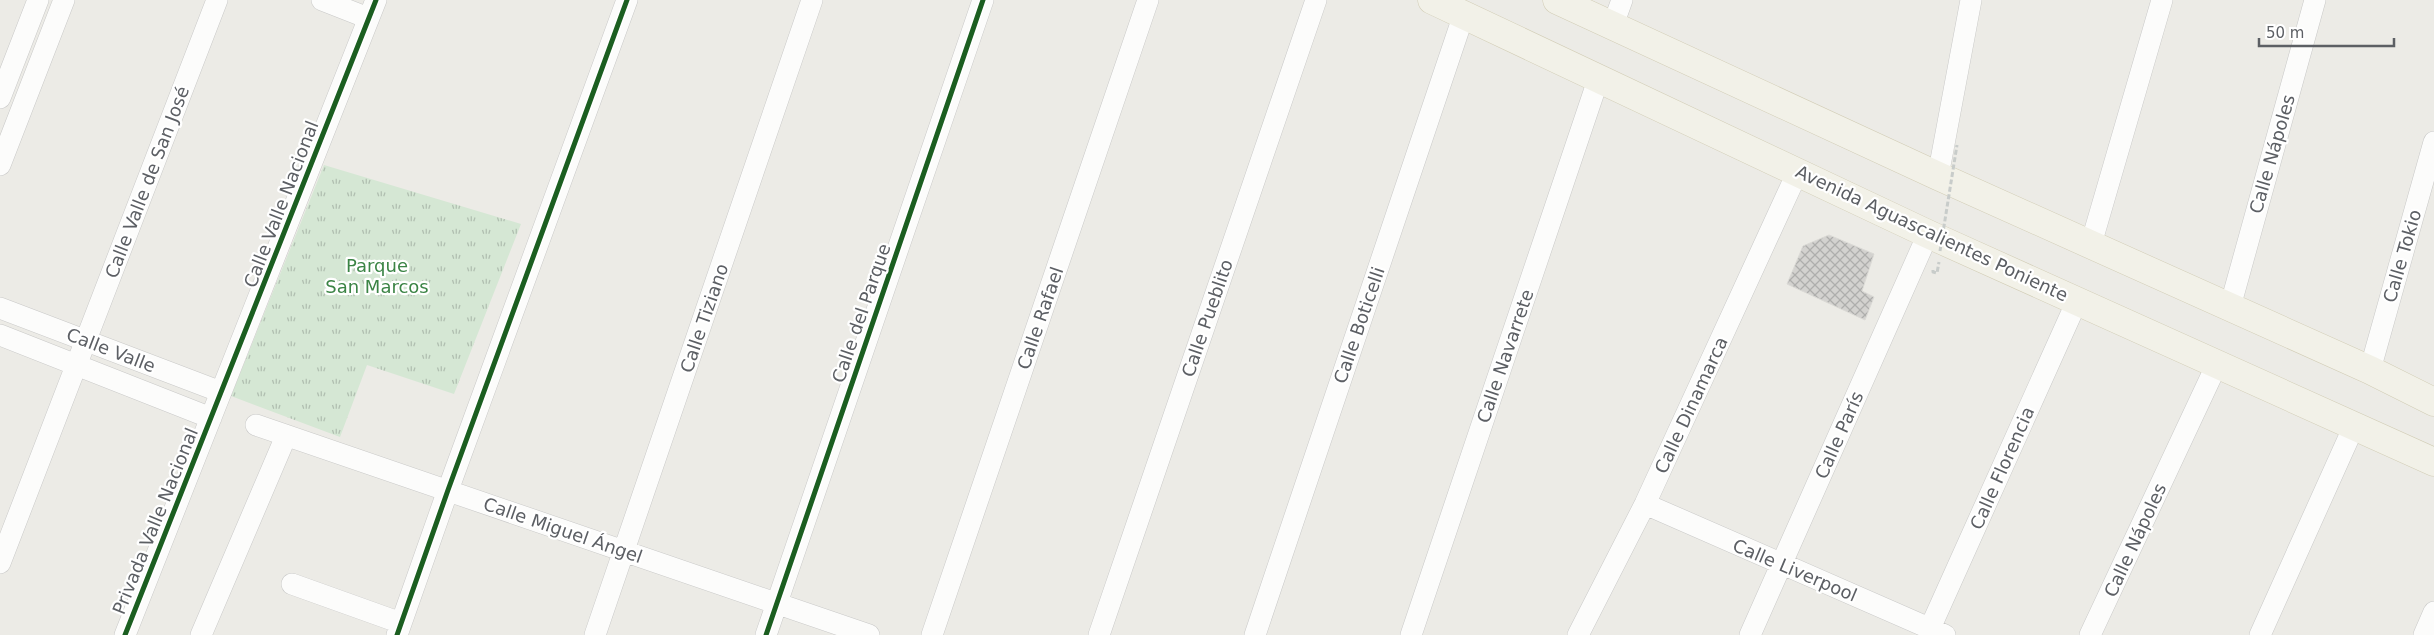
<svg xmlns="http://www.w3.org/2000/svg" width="2434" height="635" font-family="'DejaVu Sans',sans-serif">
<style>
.park{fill:url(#park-tufts)}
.building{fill:url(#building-cross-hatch);stroke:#dbdad6}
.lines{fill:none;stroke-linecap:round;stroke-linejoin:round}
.minor-casing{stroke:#c9c9c8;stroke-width:22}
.major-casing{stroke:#d2cdb6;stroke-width:29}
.path{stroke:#c8ccca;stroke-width:3;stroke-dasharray:5 2.5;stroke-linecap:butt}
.minor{stroke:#fcfcfb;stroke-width:21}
.major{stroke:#f2f1e8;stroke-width:28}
.path-bridge{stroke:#c8ccca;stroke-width:3;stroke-dasharray:5 2.5;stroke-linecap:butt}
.cycleway-casing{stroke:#fff;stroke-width:8}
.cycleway{stroke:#1b5e20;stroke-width:5}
.labels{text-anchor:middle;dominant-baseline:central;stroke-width:4.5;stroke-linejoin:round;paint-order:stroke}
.street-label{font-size:18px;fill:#5c5f64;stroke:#fff}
.park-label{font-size:18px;fill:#3b8445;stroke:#fff}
</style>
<defs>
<pattern id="park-tufts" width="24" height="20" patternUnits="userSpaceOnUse" patternTransform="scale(1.25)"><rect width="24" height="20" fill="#d5e7d4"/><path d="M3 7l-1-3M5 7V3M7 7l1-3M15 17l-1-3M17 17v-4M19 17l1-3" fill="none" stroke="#b0beb0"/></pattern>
<pattern id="building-cross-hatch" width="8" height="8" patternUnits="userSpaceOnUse" patternTransform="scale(1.25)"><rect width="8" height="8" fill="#d3d2cf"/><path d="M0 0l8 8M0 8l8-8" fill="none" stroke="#aeaeac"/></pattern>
</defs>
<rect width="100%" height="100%" fill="#ecebe6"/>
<path class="park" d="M324 165 521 224 454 394 367 365 340 437 231 396Z"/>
<path class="building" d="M1829 235 1874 254 1862 291 1874 297 1865 320 1787 284 1803 246Z"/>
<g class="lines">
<g class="minor-casing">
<path id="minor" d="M322 0 368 18
M1613 25 1622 0
M0 98 38 0
M0 165 64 0
M1938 176 1971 0
M2091 244 2162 0
M2230 307 2315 0
M0 308 221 392
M0 335 211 418
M2370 370 2434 142
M256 425 869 635
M1645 504 1945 635
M0 563 217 0
M292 584 401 623
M125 635 376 0
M201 635 286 436
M397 635 448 490 627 0
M595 635 812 0
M766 635 983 0
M932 635 1148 0
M1099 635 1316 0
M1255 635 1464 14
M1411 635 1599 77
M1578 635 1645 504 1798 171
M1750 635 1928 234
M1927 635 2077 301
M2090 635 2217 364
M2260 635 2354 426
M2424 635 2434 612"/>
</g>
<g class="major-casing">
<path id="major" d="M1432 0 1928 234 2434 462
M1557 0 1938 176 2370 370 2434 402"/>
</g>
<path class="path" d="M1933 270V272L1937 273 1939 262"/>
<use href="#minor" class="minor"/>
<use href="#major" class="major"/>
<path class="path-bridge" d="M1940 251 1957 145"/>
<g class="cycleway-casing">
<path id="cycleway" d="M125 635 376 0
M397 635 448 490 627 0
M766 635 983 0"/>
</g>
<use href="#cycleway" class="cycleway"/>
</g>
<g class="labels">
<g class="street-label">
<text transform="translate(2272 154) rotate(-74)">Calle Nápoles</text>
<text transform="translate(147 182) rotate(-69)">Calle Valle de San José</text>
<text transform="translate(281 204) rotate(-69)">Calle Valle Nacional</text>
<text transform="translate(1932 233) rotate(25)">Avenida Aguascalientes Poniente</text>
<text transform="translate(2402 256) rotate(-74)">Calle Tokio</text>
<text transform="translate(861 313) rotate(-71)">Calle del Parque</text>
<text transform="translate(704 318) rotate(-71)">Calle Tiziano</text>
<text transform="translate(1040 318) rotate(-71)">Calle Rafael</text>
<text transform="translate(1207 318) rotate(-71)">Calle Pueblito</text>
<text transform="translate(1359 325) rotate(-71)">Calle Boticelli</text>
<text transform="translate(111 350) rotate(21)">Calle Valle</text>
<text transform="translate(1505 356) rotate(-71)">Calle Navarrete</text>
<text transform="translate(1691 405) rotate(-65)">Calle Dinamarca</text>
<text transform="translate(1839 435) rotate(-66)">Calle París</text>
<text transform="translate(2002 468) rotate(-66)">Calle Florencia</text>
<text transform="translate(155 521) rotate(-68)">Privada Valle Nacional</text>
<text transform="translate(563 530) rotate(19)">Calle Miguel Ángel</text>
<text transform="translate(2135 540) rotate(-65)">Calle Nápoles</text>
<text transform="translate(1795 570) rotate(23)">Calle Liverpool</text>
</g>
<g class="park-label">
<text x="377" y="265">Parque<tspan x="377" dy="21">San Marcos</tspan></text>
</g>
</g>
<path d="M2259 38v8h135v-8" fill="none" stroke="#5c5f64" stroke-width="2.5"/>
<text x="2266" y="38" font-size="15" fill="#5c5f64" stroke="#ffffff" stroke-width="4" paint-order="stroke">50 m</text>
</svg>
